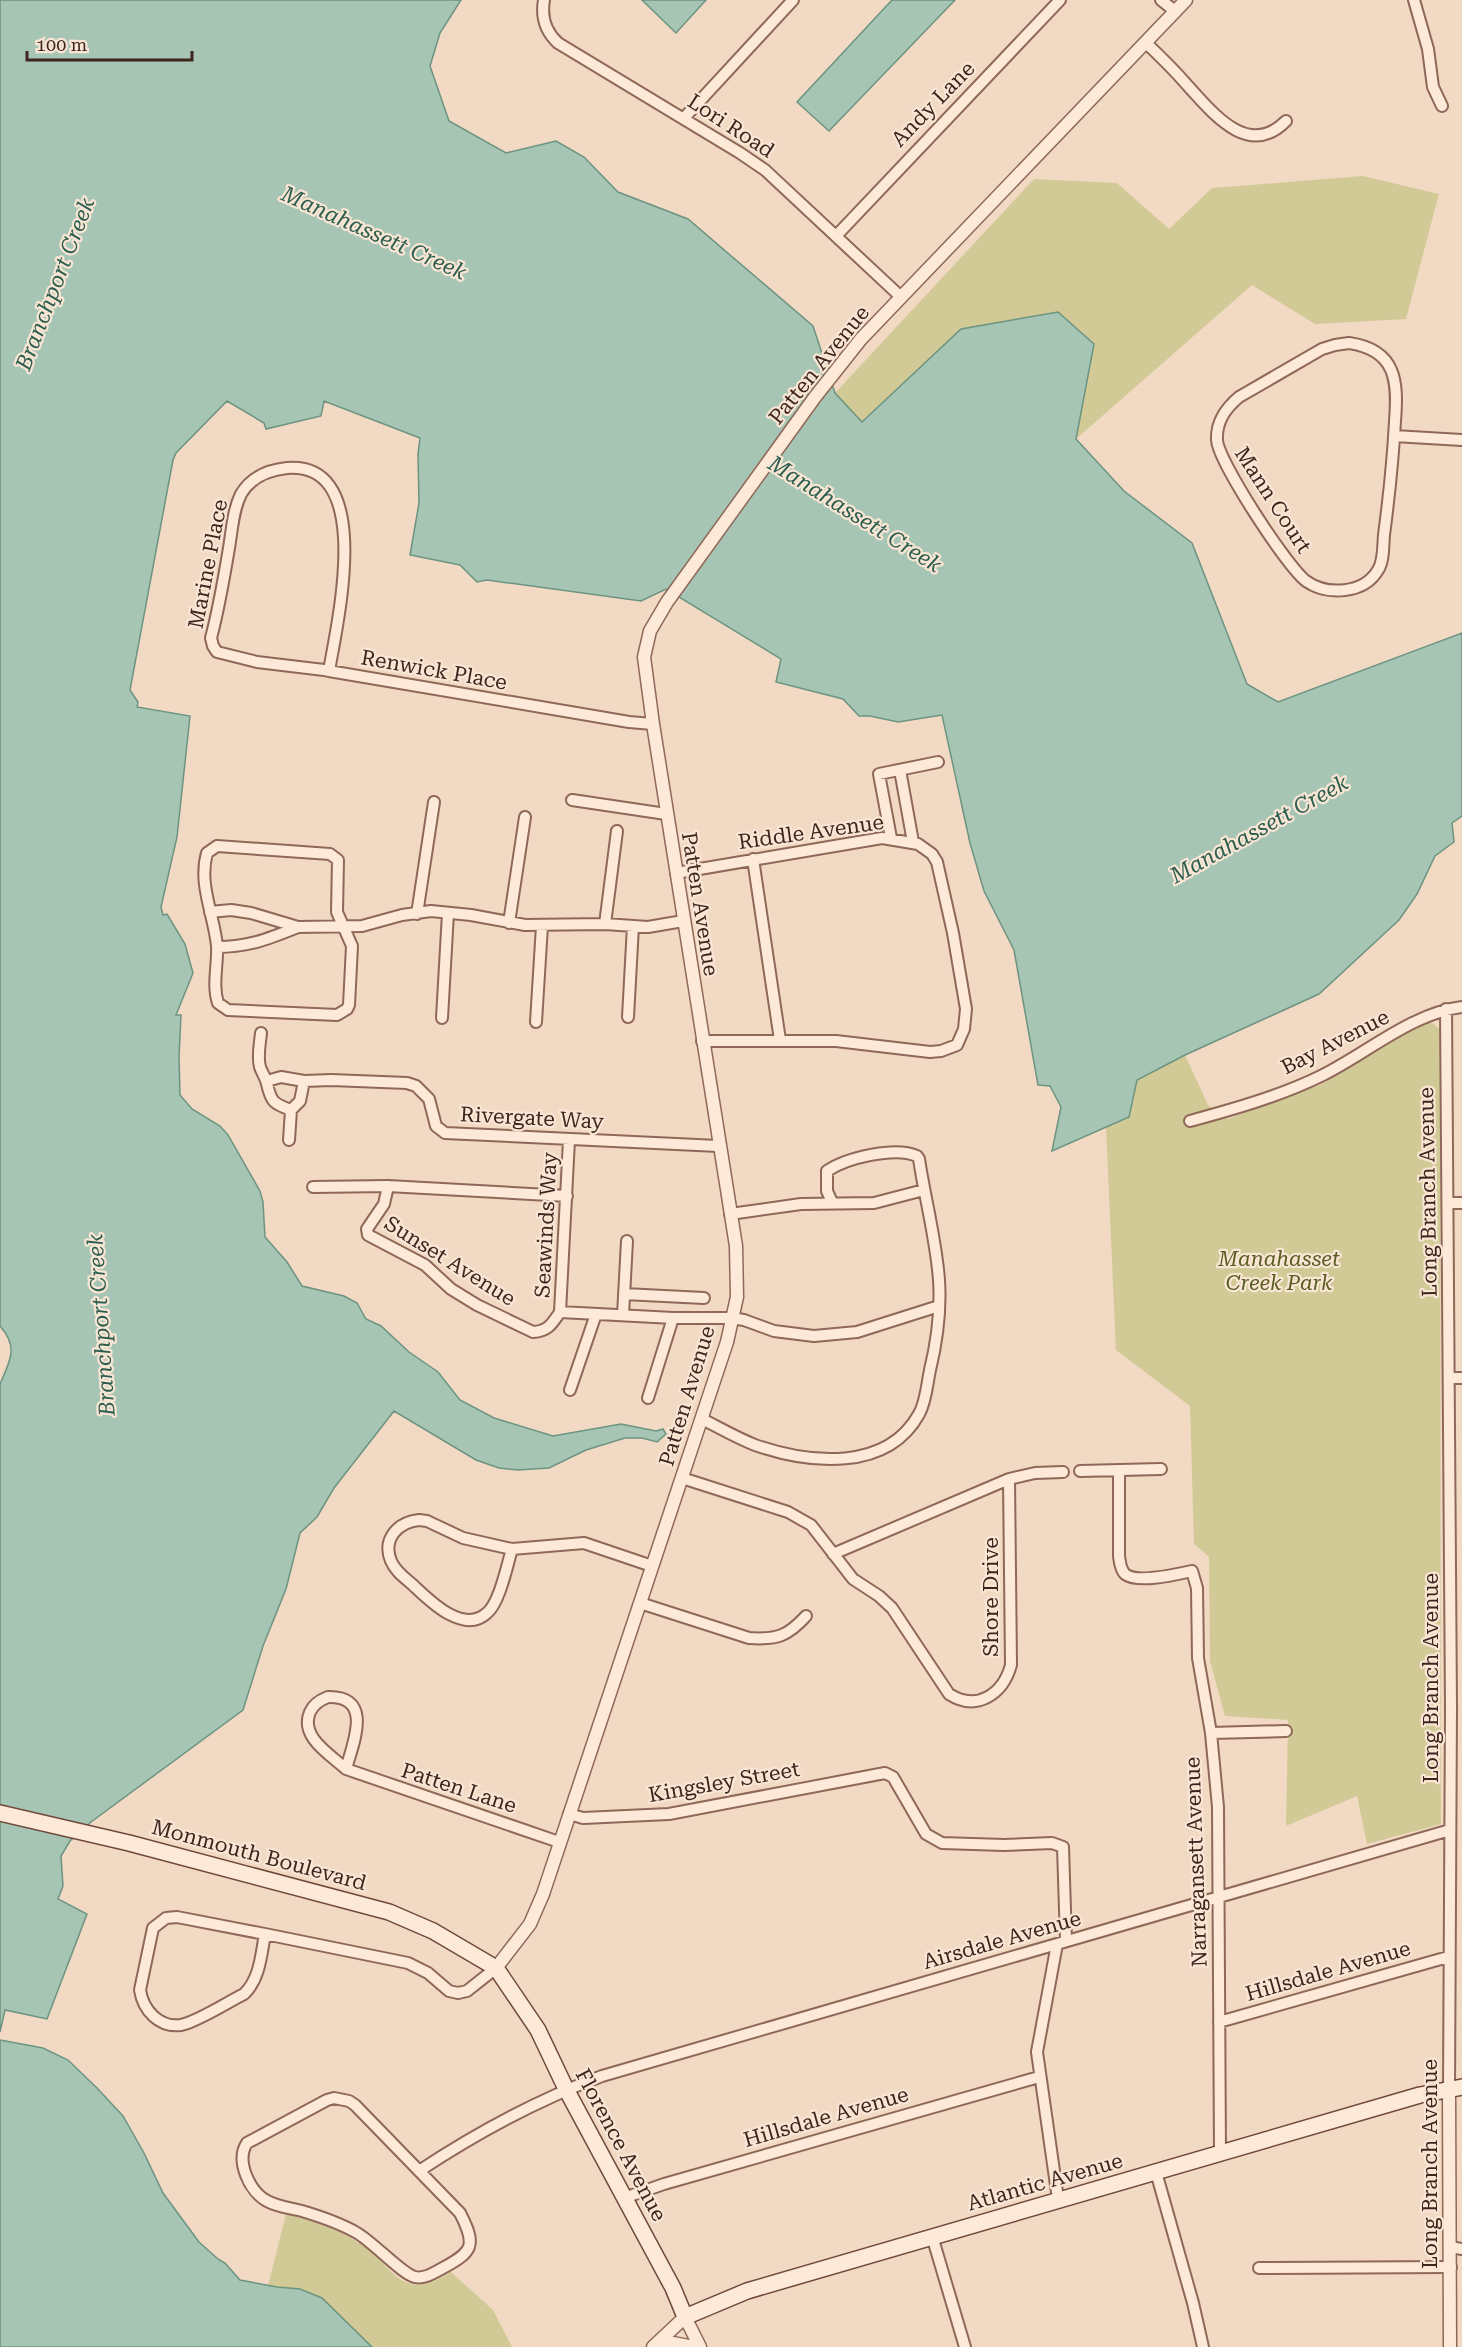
<svg xmlns="http://www.w3.org/2000/svg" width="1462" height="2347" font-family="'Roboto Serif',serif">
<style>
.green{fill:#d1ca96}
.water{fill:#a6c5b4;stroke:#6c9480;stroke-width:1.5}
.lines{fill:none;stroke-linecap:round;stroke-linejoin:round}
.minor-casing{stroke:#8f6858;stroke-width:14}
.tertiary-casing{stroke:#8f6858;stroke-width:15}
.secondary-casing{stroke:#70493b;stroke-width:18}
.minor{stroke:#fce9d8;stroke-width:10}
.tertiary{stroke:#fce9d8;stroke-width:12}
.secondary{stroke:#fce9d8;stroke-width:15}
.labels{text-anchor:middle;dominant-baseline:central;stroke-width:4.5;stroke-linejoin:round;paint-order:stroke}
.street-label{font-size:21px;fill:#3d251e;stroke:#f9e5d4}
.park-label{font-size:21px;font-style:italic;fill:#5b5c22;stroke:#f9e5d4}
.water-label{font-size:22px;font-style:italic;fill:#2c5e4f;stroke:#f9e5d4}
</style>
<rect width="100%" height="100%" fill="#f2d9c4"/>
<path class="green" d="M1363 176 1439 194 1406 319 1315 324 1252 285 1076 439 1094 344 961 329 862 422 835 393 1034 179 1117 183 1169 229 1212 188Z
M1423 1023H1432L1440 1029 1441 1824 1367 1844 1357 1796 1286 1826 1288 1720 1225 1716 1210 1661 1209 1557 1194 1544 1190 1406 1116 1350 1106 1127 1129 1117 1137 1081 1185 1055 1208 1105 1227 1119 1322 1084Z
M286 2214C316 2222 345 2231 370 2251 382 2260 393 2278 408 2283 424 2289 438 2279 451 2272L493 2310 512 2347H372L322 2298 300 2289 268 2286Z"/>
<path class="water" d="M0 0H461L440 33 430 66 449 121 506 153 556 141 584 157 618 192 688 219 813 326 835 393 862 422 961 329 1058 312 1094 344 1076 439 1124 491 1192 543 1247 684 1278 702 1462 633V816L1452 823 1454 842 1435 856 1417 894 1399 920 1319 994 1185 1055 1137 1080 1129 1117 1052 1151 1061 1107 1050 1086 1038 1085 1014 950 984 891 970 843 942 715 898 722 870 716H859L843 699 776 682 781 659 666 589 641 601 487 580 477 582 460 565 410 555 419 503 418 454 420 438 324 401 321 416 266 429 264 423 227 401 176 453 173 460 130 690 138 702 137 707 190 716 177 837 161 907 163 915 167 914 185 944 193 973 176 1015H181L179 1057 180 1095 192 1109 220 1126 228 1135 260 1191 263 1202 265 1237 287 1262 302 1286 344 1296 357 1303 366 1319 381 1326 409 1352 438 1372 460 1400 494 1418 553 1436 621 1424 656 1431 663 1429 666 1434 657 1442 642 1438H625L586 1450 549 1468 518 1470 499 1468 476 1460 394 1411 334 1488 317 1517 300 1533 286 1589 263 1646 243 1710 91 1822 70 1841 61 1856 63 1886 58 1899 87 1914 47 2019 5 2010 0 2032V1384C10 1361 19 1347 0 1326Z
M642 0H706L676 33Z
M892 0H955L829 131 797 102Z
M0 2040 43 2048 68 2060 97 2088 123 2116 144 2153 163 2193 199 2242 218 2259 225 2263 240 2280 277 2287 300 2289 322 2298 372 2347H0Z"/>
<g class="lines">
<g class="minor-casing">
<path id="minor" d="M544 0C541 17 545 31 558 43L740 153 765 170 901 297
M1161 0 1175 11
M1414 0 1428 49 1433 87 1442 106
M1146 43C1161 57 1175 71 1188 86 1213 113 1248 159 1286 121
M684 118 793 0
M836 236 1060 0
M1349 343C1397 350 1398 382 1395 421 1393 459 1389 497 1384 535 1383 545 1384 561 1378 570 1364 594 1327 596 1306 581 1287 567 1218 461 1217 440 1216 421 1226 408 1239 397L1322 349 1335 345Z
M1394 436 1462 440
M329 671C337 623 376 461 287 468 268 470 251 477 241 494 233 510 232 530 229 548 224 578 219 608 211 638L213 646 217 652 257 662 324 670 329 671 629 722 653 724
M900 770 913 842
M572 800 666 814
M891 838 879 774 938 762
M217 846 330 854 338 860 337 912 352 946 349 1005 347 1009 337 1015 228 1010 218 1003C212 985 218 965 217 946 214 915 198 884 207 853Z
M753 859 780 1040
M676 873 882 838 918 844 932 854 937 862 953 933 966 1009 964 1029 957 1045 941 1051 930 1052 836 1041H702
M210 912 231 910 251 913 298 927 362 926 402 915 431 911 471 915 525 925 605 924 648 927 683 921
M417 914 434 802
M509 923 525 817
M605 924 617 831
M217 947C249 947 268 939 298 927
M1446 1009 1451 1708 1449 2090
M628 1017 633 926
M442 1018 448 913
M536 1022 542 926
M261 1033C260 1044 257 1056 260 1067 262 1073 266 1078 267 1084 271 1102 274 1104 291 1110L300 1101 304 1081
M267 1081 281 1077 304 1081 331 1080 407 1083 416 1086 429 1099 436 1126 445 1133 718 1146
M1190 1121C1234 1109 1280 1096 1321 1076 1366 1054 1412 1013 1462 1007
M289 1140 291 1110
M388 1186 384 1204 367 1229 368 1235 425 1265 451 1289 477 1305 533 1332C548 1331 552 1324 560 1312L673 1318H731L744 1320 774 1331 814 1336 857 1332 939 1306
M313 1187 388 1186 567 1196
M1449 1203H1462
M730 1214 801 1204 874 1203 924 1190
M624 1294 704 1298
M560 1312 569 1140
M623 1315 627 1241
M1449 1378H1462
M570 1390 596 1314
M648 1398 673 1318
M702 1419C720 1428 737 1438 755 1445 809 1464 887 1472 919 1414 926 1402 927 1384 930 1370 937 1341 941 1310 939 1280 936 1239 925 1199 919 1159L917 1156C895 1146 846 1158 827 1171V1191L832 1202
M1119 1470V1556C1120 1562 1120 1569 1125 1574 1137 1584 1178 1574 1192 1571L1197 1588 1198 1658 1211 1733 1218 1807 1220 2153
M1080 1471 1161 1469
M682 1478 788 1512 811 1525 853 1579 879 1596 892 1608 949 1694C977 1712 1003 1694 1011 1665L1009 1479
M419 1520 427 1521 463 1538 512 1549C507 1565 500 1602 487 1613 463 1635 429 1600 413 1585 405 1578 395 1571 391 1561 382 1539 398 1522 419 1520Z
M512 1549 584 1543 652 1566
M833 1554 1009 1479 1035 1473 1063 1472
M640 1603 749 1638C777 1640 788 1636 806 1616
M328 1697C374 1696 353 1743 346 1769 331 1755 299 1737 310 1712 313 1705 320 1700 328 1697Z
M1211 1733 1286 1731
M346 1769 559 1842
M569 1814 583 1818 669 1814 885 1773 893 1777 926 1834 942 1843 1004 1845 1052 1843 1063 1847 1066 1941
M177 1917 265 1934C261 1955 260 1979 244 1994 228 2002 197 2022 181 2025 159 2028 143 2010 140 1990L153 1928 166 1918Z
M265 1934 408 1963 428 1973 449 1991 458 1993 467 1991 496 1968
M1057 1944 1037 2052 1058 2199
M1219 2022 1448 1957
M334 2098 349 2101 355 2105 460 2213C477 2246 473 2252 441 2269 433 2273 425 2279 415 2277 403 2275 373 2242 357 2233 340 2223 322 2217 302 2211 291 2208 278 2207 267 2201 250 2192 235 2161 247 2143L327 2100Z
M419 2171C475 2134 540 2099 602 2076L1450 1830
M1156 2172 1193 2303 1203 2347
M624 2198 664 2184 1039 2077
M932 2236 965 2347
M1451 2247 1462 2249
M1259 2268 1451 2267"/>
</g>
<g class="tertiary-casing">
<path id="tertiary" d="M496 1968 530 1924 543 1894 727 1342 737 1297 736 1246 653 724 644 657 650 631 667 602 815 397 861 339 1186 0
M1449 2090 1450 2347
M655 2345 673 2343 694 2347
M653 2347 685 2317 700 2347"/>
</g>
<g class="secondary-casing">
<path id="secondary" d="M0 1813 129 1843 389 1912 433 1931 496 1968 538 2030 566 2089 673 2288 685 2317 747 2291 1420 2095 1462 2087"/>
</g>
<use href="#minor" class="minor"/>
<use href="#tertiary" class="tertiary"/>
<use href="#secondary" class="secondary"/>
</g>
<g class="labels">
<g class="street-label">
<text transform="translate(933 104) rotate(-46)">Andy Lane</text>
<text transform="translate(731 126) rotate(33)">Lori Road</text>
<text transform="translate(819 365) rotate(-51)">Patten Avenue</text>
<text transform="translate(1273 500) rotate(57)">Mann Court</text>
<text transform="translate(208 564) rotate(-79)">Marine Place</text>
<text transform="translate(434 670) rotate(10)">Renwick Place</text>
<text transform="translate(811 832) rotate(-8)">Riddle Avenue</text>
<text transform="translate(700 904) rotate(81)">Patten Avenue</text>
<text transform="translate(1335 1042) rotate(-27)">Bay Avenue</text>
<text transform="translate(532 1118) rotate(3)">Rivergate Way</text>
<text transform="translate(1428 1192) rotate(-91)">Long Branch Avenue</text>
<text transform="translate(546 1225) rotate(-87)">Seawinds Way</text>
<text transform="translate(450 1261) rotate(32)">Sunset Avenue</text>
<text transform="translate(687 1396) rotate(-73)">Patten Avenue</text>
<text transform="translate(991 1597) rotate(-90)">Shore Drive</text>
<text transform="translate(1431 1678) rotate(-90)">Long Branch Avenue</text>
<text transform="translate(724 1782) rotate(-10)">Kingsley Street</text>
<text transform="translate(459 1788) rotate(18)">Patten Lane</text>
<text transform="translate(259 1855) rotate(15)">Monmouth Boulevard</text>
<text transform="translate(1196 1862) rotate(-92)">Narragansett Avenue</text>
<text transform="translate(1002 1940) rotate(-16)">Airsdale Avenue</text>
<text transform="translate(1328 1971) rotate(-16)">Hillsdale Avenue</text>
<text transform="translate(826 2117) rotate(-16)">Hillsdale Avenue</text>
<text transform="translate(621 2145) rotate(62)">Florence Avenue</text>
<text transform="translate(1430 2164) rotate(-90)">Long Branch Avenue</text>
<text transform="translate(1045 2182) rotate(-16)">Atlantic Avenue</text>
</g>
<g class="park-label">
<text x="1279" y="1259">Manahasset<tspan x="1279" dy="24">Creek Park</tspan></text>
</g>
<g class="water-label">
<text transform="translate(374 233) rotate(24)">Manahassett Creek</text>
<text transform="translate(55 284) rotate(-69)">Branchport Creek</text>
<text transform="translate(855 514) rotate(32)">Manahassett Creek</text>
<text transform="translate(1259 829) rotate(-29)">Manahassett Creek</text>
<text transform="translate(101 1325) rotate(-94)">Branchport Creek</text>
</g>
</g>
<path d="M27 51v9h165v-9" fill="none" stroke="#3d251e" stroke-width="3"/>
<text x="36" y="51" font-size="18" fill="#3d251e" stroke="#f9e5d4" stroke-width="4.5" paint-order="stroke">100 m</text>
</svg>
